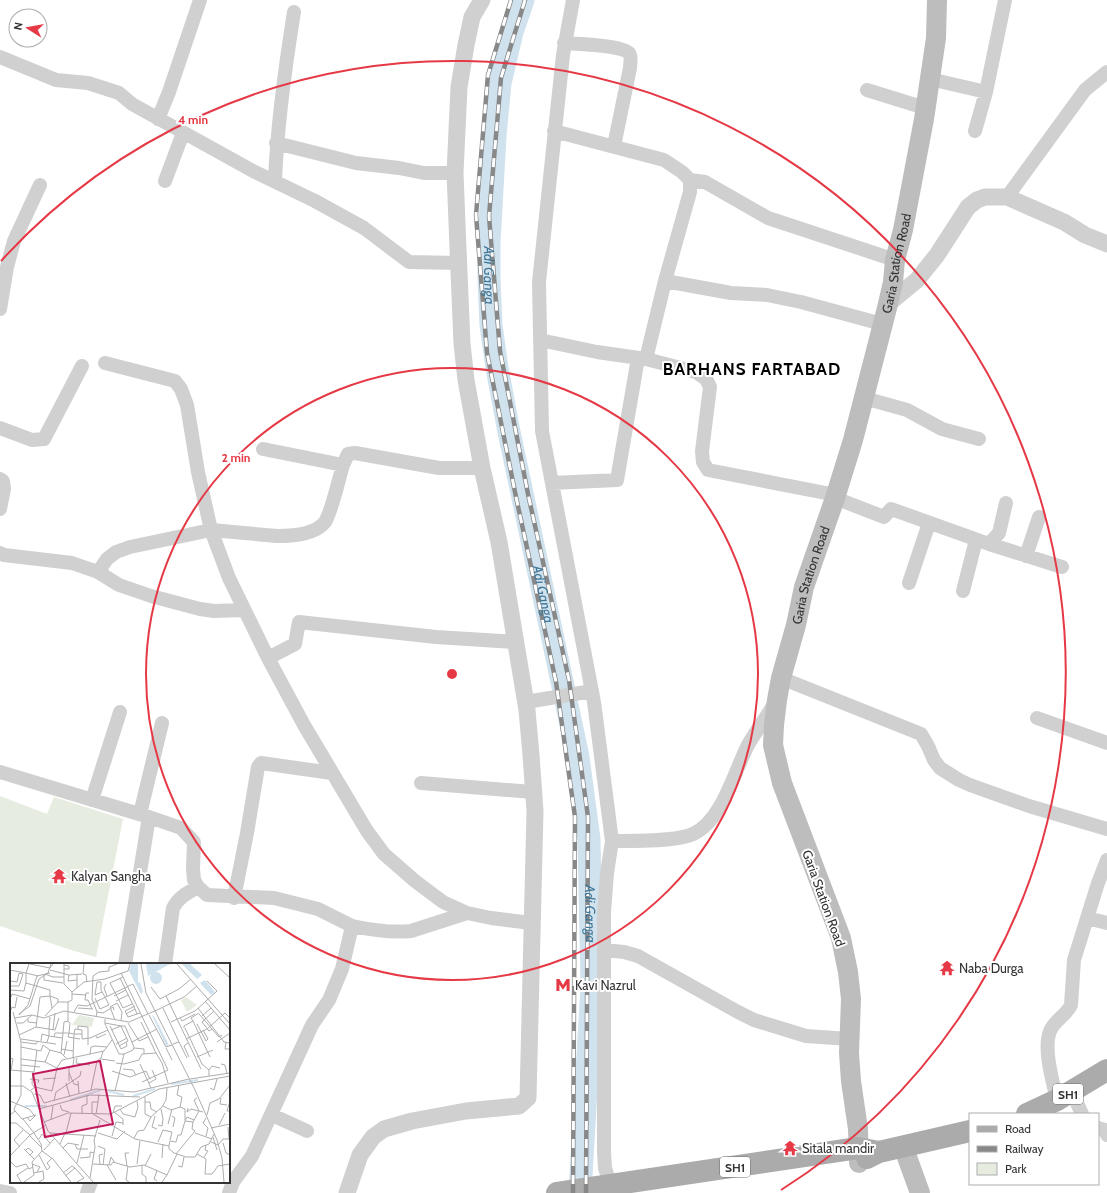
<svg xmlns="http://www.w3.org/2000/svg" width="1107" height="1193" font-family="Cabin,sans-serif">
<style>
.green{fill:#e6ecdf}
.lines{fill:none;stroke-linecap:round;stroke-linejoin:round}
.river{stroke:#cfe2ee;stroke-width:23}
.minor{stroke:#d0d0d0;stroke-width:14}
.tertiary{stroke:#d0d0d0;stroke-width:17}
.secondary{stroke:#bdbdbd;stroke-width:20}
.primary{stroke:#ababab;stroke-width:22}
.rail-casing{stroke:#888;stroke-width:4.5}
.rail{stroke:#fff;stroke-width:3;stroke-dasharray:9;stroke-linecap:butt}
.ring{fill:none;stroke:#e63946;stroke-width:2}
.labels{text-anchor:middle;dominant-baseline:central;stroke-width:4;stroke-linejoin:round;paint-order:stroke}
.shield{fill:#fff;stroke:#707070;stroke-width:1}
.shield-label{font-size:12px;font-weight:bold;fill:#333}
.street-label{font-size:13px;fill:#333;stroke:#fff}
.poi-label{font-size:13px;fill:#333;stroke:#fff;text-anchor:start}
.water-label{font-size:14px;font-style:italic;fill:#3f7597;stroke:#fff}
.district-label{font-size:17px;font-weight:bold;letter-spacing:1px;fill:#000;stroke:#fff}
.inset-river{fill:none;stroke:#cfe2ee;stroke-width:2}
.inset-road{fill:none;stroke:#adadad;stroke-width:1}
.view{fill:#c2185b;fill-opacity:0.15;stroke:#c2185b;stroke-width:2}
.inset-edge{fill:none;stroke:#333;stroke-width:2}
.centre{fill:#e63946;stroke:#fff;stroke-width:2}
.ring-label{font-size:12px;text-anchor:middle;font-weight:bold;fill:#e63946;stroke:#fff;stroke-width:4;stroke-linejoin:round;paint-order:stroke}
</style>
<rect width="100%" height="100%" fill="#fff"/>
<path class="green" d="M0 796 47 814 54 797 123 819 96 957 71 950 0 926Z"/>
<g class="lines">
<path class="river" id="s1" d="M523 0 512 32 500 83 495 136 489 242V279L491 325 497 368 509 432 578 757 589 839 592 986 580 1193"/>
<path class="minor" d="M573 0 563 55 539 282 542 431 594 702 612 841 607 873 604 912V1151L605 1168 613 1193
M564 43C577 44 621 45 629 53 632 57 630 64 630 68L614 146
M0 57 56 80 88 83 119 93 132 104 253 171 315 201 364 228 409 262 459 263
M930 79 986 92
M867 90 925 108
M158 119 169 92 200 0
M554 131 664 160 682 172 690 180V192L665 281 731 293 767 295 801 302 882 324
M975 131 986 92 1005 0
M276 143 356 163 399 168 424 173H455
M690 180 705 182 768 218 895 260
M165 181 183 133
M275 181C277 125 285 68 294 12
M1007 197 1085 90 1107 72
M0 309 7 267 14 241 40 185
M540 340 597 352 646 359 696 372 706 379 710 387 702 451 703 462 708 470 836 495
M646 359 665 281
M105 363 175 381 181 389 187 405 198 472 211 530 229 578 268 658 304 725 367 831 384 854 415 881 443 902 467 913 491 918 531 923
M864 398 907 410 942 429 979 439
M0 428 32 440 44 439 82 366
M263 449 343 465 348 454 355 453 439 468H482
M0 479 3 481 4 489 0 509
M552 483 617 480 638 358
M835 498 884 517 891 509 989 544 999 533 1006 503
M989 544 1062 567
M0 553 4 555 72 563 98 572 119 585 151 596 200 609 214 611 244 610
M1026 556 1039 517
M98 572 107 559 116 552 130 547 211 530 277 536C292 536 315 535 325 522 332 511 339 478 343 465
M909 583 929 523
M963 591 976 540
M268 658 295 644 299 622 436 637 516 642
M781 678 921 734 928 746 934 760 940 768 959 780 970 785 1029 806 1107 829
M526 702 592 691
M1037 718 1107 743
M0 772 149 817 181 828 194 842 193 869 194 880 198 887 207 895 274 898 318 909 352 926 342 969 329 1000 312 1025 252 1156 233 1182 229 1193
M421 783 533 792
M92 800 120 712
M140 814 162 723
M612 841C633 841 675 842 693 834 722 821 734 772 748 745 756 731 766 718 774 704
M234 898 247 833 258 767 261 763 332 773
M1087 918 1107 923
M352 926C371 930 392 933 411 931L467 913
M604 950 624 952 638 956 738 1012 754 1020 806 1036 850 1039
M125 964 149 817
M165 964 173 908C179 897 187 893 198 887
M1072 1092 1082 1114
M1057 1100C1053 1082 1042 1046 1051 1029 1056 1020 1067 1014 1071 1005L1074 960 1098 883 1107 860
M272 1115 307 1131
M1098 1128 1105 1130 1107 1135
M0 1191 10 1193
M87 1193 91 1182"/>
<path class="tertiary" d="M888 304 917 280 937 255 968 207 977 200 985 197H1007L1064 222 1085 235 1107 244
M347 1193 360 1155 373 1137 384 1129 412 1121 466 1111 519 1106 528 1098 535 811 531 755 527 710 499 542 482 468 466 380 462 344 458 248 455 173 459 87 466 45 472 17 482 0"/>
<g class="secondary">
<path d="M903 1146 920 1193"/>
<path id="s2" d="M859 1163 858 1129 851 1081 849 1053 851 999 848 972 841 938 782 783 773 745 774 725 777 700 781 678 796 625 804 587 835 498 853 440 887 308 893 282 895 260 903 230 924 119 936 38 937 0"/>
</g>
<path class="primary" d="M1027 1114 1057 1100 1107 1070
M867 1158 879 1152 970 1131
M557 1193 858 1148 879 1152"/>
<g class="rail-casing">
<path id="rail" d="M511 0 488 75 476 215 487 353 516 497 556 682 575 817 573 1193
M525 0 501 78 489 216 500 351 528 494 569 680 588 817 586 1193"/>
</g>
<use href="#rail" class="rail"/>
</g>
<g class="ring">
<circle cx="452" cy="674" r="306"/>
<path d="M1 261A612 612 0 1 1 781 1190"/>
</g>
<defs>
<g id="temple-bare" transform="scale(1.2)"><path d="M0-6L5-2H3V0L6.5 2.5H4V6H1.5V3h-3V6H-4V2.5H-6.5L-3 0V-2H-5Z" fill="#e63946" stroke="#fff" stroke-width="2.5" paint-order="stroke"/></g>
<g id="metro-bare" transform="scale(1.2)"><path d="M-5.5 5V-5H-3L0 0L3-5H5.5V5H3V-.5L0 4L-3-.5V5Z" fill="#e63946" stroke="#fff" stroke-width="2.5" paint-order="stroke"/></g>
</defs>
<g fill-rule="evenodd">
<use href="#temple-bare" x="59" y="876"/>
<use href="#temple-bare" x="947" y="968"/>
<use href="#metro-bare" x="563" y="985"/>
<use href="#temple-bare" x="790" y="1148"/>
</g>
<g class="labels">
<g class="shield">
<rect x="1053" y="1084" width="30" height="20" rx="3"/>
<rect x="720" y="1157" width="30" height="20" rx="3"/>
</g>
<g class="shield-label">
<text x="1068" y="1094">SH1</text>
<text x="735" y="1167">SH1</text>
</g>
<g class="street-label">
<text stroke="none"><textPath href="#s2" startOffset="930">Garia Station Road</textPath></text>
<text stroke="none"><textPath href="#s2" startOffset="606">Garia Station Road</textPath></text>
<text transform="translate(824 898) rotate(70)">Garia Station Road</text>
</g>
<g class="poi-label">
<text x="71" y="876">Kalyan Sangha</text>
<text x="959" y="968">Naba Durga</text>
<text x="575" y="985">Kavi Nazrul</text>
<text x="802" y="1148">Sitala mandir</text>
</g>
<g class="water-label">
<text stroke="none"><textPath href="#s1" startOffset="279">Adi Ganga</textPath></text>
<text stroke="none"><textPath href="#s1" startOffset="603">Adi Ganga</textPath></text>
<text stroke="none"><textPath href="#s1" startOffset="927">Adi Ganga</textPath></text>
</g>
<g class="district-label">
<text x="752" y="369">BARHANS FARTABAD</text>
</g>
</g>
<g transform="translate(10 963)">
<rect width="220" height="220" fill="#fff"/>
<path d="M176 34 187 42 177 49 171 37ZM69 52 84 55 82 64 62 62Z" fill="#e6ecdf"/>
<path d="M121 1H128V20L130 19 133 29 131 31 119 8ZM136 1H160L138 13ZM172 1H180L192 12 187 16ZM140 15a6 6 0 1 1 12 0a6 6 0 1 1-12 0ZM195 17 205 29 201 32 190 20ZM142 52 144 53 159 82 156 83Z" fill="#cfe2ee"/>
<path class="inset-river" d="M161 121 188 117M98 128 114 132M123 133 145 126M60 137 91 127M15 143H37"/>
<path class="inset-road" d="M19 1 16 10 28 13M20 1 40 5 43 1M54 1V21L62 29 74 19 95 16 118 8 120 1M74 1 73 11 76 12 77 19M131 1 136 30 185 127 207 177 212 195 214 219M167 1 220 61M205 1 220 15M54 6H59V3L54 2M0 7 16 10V19L14 28 0 27M40 7 59 12 58 18 67 17M111 10 158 107 132 119M35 11 43 14H54M67 11V25M34 12V17L53 20M59 12 72 11M113 14 100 20 113 45 122 41M110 15 125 46M0 18 7 19 9 10 13 11 9 23H0M16 20 40 27V33L48 36V39H58M96 21 94 25 97 33M141 24 150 36 169 26 181 16M62 29V37L58 39V58L60 60 59 70 64 71 63 95M92 29 85 32 87 19H91V27L95 34 99 42M79 30H76L75 37H78L82 46M62 31 76 32M40 33 42 45M104 33 116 27M156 33 191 106M1 34 2 31 20 36M85 35 90 46 99 42M106 38 118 32M195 38 220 67M125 43 115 48 118 54 130 50M68 45 83 46M153 45 169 79M188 45 214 79 220 80M1 47 2 44 5 45 7 34M147 47 174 34 187 23M3 49 11 79V123M64 49 68 42 77 43 123 21 138 51M87 49 93 50 103 44 104 47M9 51 20 43 29 16 38 10 41 1M116 51 125 46 127 51M189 51 209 74 212 72M9 52 18 42 27 13 40 10M139 52 156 84 162 82M35 53 48 39M192 53 201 45M86 54 87 49 82 36 83 13 89 9 99 8V4L107 1M5 55 22 52 34 55 54 48 119 59 147 47M170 55 172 58 185 51M18 56V59L27 60M95 56V61L109 91H114L123 87 124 84 115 63H111M105 57 100 44 107 40 112 49 111 58M183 58 200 94M131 59 146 90M161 59 185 48 207 28 197 18M7 60H13L22 52M95 60 111 63 101 67M118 60 129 78 138 74M187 61 196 78 198 76 193 67M100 63 111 86 117 83 116 79M26 64 45 67 49 55M174 65V63L183 58 181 55 189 50M175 65 192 101M39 66 40 54M68 66V63L78 64V82M202 66 199 68 192 59 204 48M43 67 45 50M53 70 54 59 58 58M59 70 58 74 70 76M72 71H64L65 66 72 67V76L80 75 98 67M9 72 26 64 30 34 40 33M86 73 87 75 96 71M44 74 45 70H53M11 76 46 81M176 76 197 66 215 50 220 55M31 78 32 71 39 73V66M11 79 26 81 28 78M37 79 39 73 52 75M122 79 147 66M207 79 220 70M216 79 215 86H220M178 80 174 83 179 94M106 81 117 75M163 81 169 79 177 95M109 83 118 78 111 63M124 85 134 86V91M156 85 162 97M51 86 63 88M40 87 51 90 56 95M51 90 53 70H59M80 91 81 84 85 83 97 84M54 92 57 78M187 94 203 87M0 95 3 96 1 107M67 95 66 100 80 102M11 96 35 99 40 87 33 82 31 88 11 84M91 96 105 98M106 100 114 101 129 97 132 91 146 90 152 100M152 100 158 120M130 101 141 125M192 101 199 107V113M211 101 215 102 217 111M11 102 30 104M47 105 52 97 94 88 102 77M113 106 123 107 126 112M0 107 24 109 27 87M199 107 202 103 210 105M102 108 120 114 136 108 140 116M23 109 22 121 24 124M59 110 64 121 68 122M20 116 29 117 28 120M33 116 46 115M180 116 220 110M59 118V104L63 103 64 95M68 118 69 130M56 120 60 134M139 120 146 116 142 107M0 123H13L22 129 38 168 83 219M200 125 204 127 207 116M21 127 25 124 42 128 47 105 35 99M81 127 87 98 91 95 93 88M105 128 114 91M24 131 30 132 34 140 86 126 124 129 179 116M135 134V151L141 154M187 135 184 137 189 148 193 149M211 135 210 141 217 142M0 138 19 146 24 152M44 138 46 129 70 113 71 108M220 138 217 148H220M135 139H140L141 146 147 149M50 142 52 147 59 149M153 143 161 147 170 144 172 134 167 132 169 122M170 144 175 146V157M29 146 80 132 130 134M110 146 113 151 125 154 128 144 127 138M5 148 4 146 11 132V123M104 149 113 156V162M103 150 105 143H112M72 151V143L77 141V132M82 151V139H88L89 131M83 151 125 176 159 183V186L164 190 176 194H185L191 184 199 181 204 171M86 151 88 139M0 152 5 148 12 156 26 152M197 152 200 140 209 136 220 122M145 153 142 164 147 166M162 153 165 155 163 164M17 154 20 158 26 152M13 156 24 170M41 157 43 143M175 158 177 154 184 157M34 159 58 150 101 151 149 126 220 113M0 160H6L20 172 36 162M158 161 162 146M148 162 152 163 153 156 151 146M209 162 215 150M218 164 219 176M201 165 220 161M40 170 86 173M56 170 61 150M88 170 107 176 115 168M185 170 202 176M20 173 32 185M102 173 106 159 113 160M196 173 198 165 193 160 196 155M203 174 207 187M124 175 128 168 134 167 141 154 152 144 156 137 157 125M29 176 32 171 40 180M148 179 153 167 162 169 160 177M201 179 208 182 213 176H220M213 180 216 190 220 192M50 181 55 170M65 181 67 186H78M88 183 95 186 93 202M159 183 160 178 166 179 168 172H171L175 158 183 159M10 184 4 177 13 167M53 185 58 180 69 182M14 186 24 196M34 187 45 175M15 188 18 185 23 189 20 192M32 188 43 196 61 219M166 191 185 168 182 166 183 159 189 148 181 146 177 149 178 145M187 191 196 196 195 211H202L208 203 220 201M29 192 37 207 40 204 37 200 42 195M0 193 20 172M194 194 198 188 195 187 196 182M70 195 80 194V189L84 190M152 195 153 181M0 198 6 204 16 201 19 206 23 204M67 200 74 172M22 201 30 204 27 209M83 201 101 202 103 199 120 204 134 202 157 212 152 219M127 201 130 178M90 202 89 192 93 191M97 202 106 217M99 202 101 194 105 200M132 202V211L136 214V219M117 203 115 190H119M118 203 116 217 119 219M135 203 141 191M168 203 172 204 174 194M147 208 144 216 147 218M24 210 33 208 34 216 29 219M53 210 62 203 65 205M157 212 167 191M55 213 65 205 74 215 67 219M80 215 85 184 84 177 90 157M11 219 7 212 18 205M14 219 24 212 22 199 32 188 31 181 24 170"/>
<path class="view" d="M90 98 103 161 35 174 23 111Z"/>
<rect width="220" height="220" class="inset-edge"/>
</g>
<circle cx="452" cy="674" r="6" class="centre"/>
<g class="ring-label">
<text x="193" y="124">4 min</text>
<text x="236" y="462">2 min</text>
</g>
<rect x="969" y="1113" width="130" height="72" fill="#ffffff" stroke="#adadad"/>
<rect x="977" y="1126" width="20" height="6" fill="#ababab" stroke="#adadad"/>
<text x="1005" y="1133" font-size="12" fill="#333333">Road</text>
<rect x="977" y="1146" width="20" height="6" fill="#888888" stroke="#adadad"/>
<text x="1005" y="1153" font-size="12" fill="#333333">Railway</text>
<rect x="977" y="1163" width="20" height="12" fill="#e6ecdf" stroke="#adadad"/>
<text x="1005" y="1173" font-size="12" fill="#333333">Park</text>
<g transform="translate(28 28) rotate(281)"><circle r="19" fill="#ffffff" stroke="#adadad"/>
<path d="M0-3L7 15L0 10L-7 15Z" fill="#e63946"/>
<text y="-6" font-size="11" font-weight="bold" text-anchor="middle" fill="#333333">N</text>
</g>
</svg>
